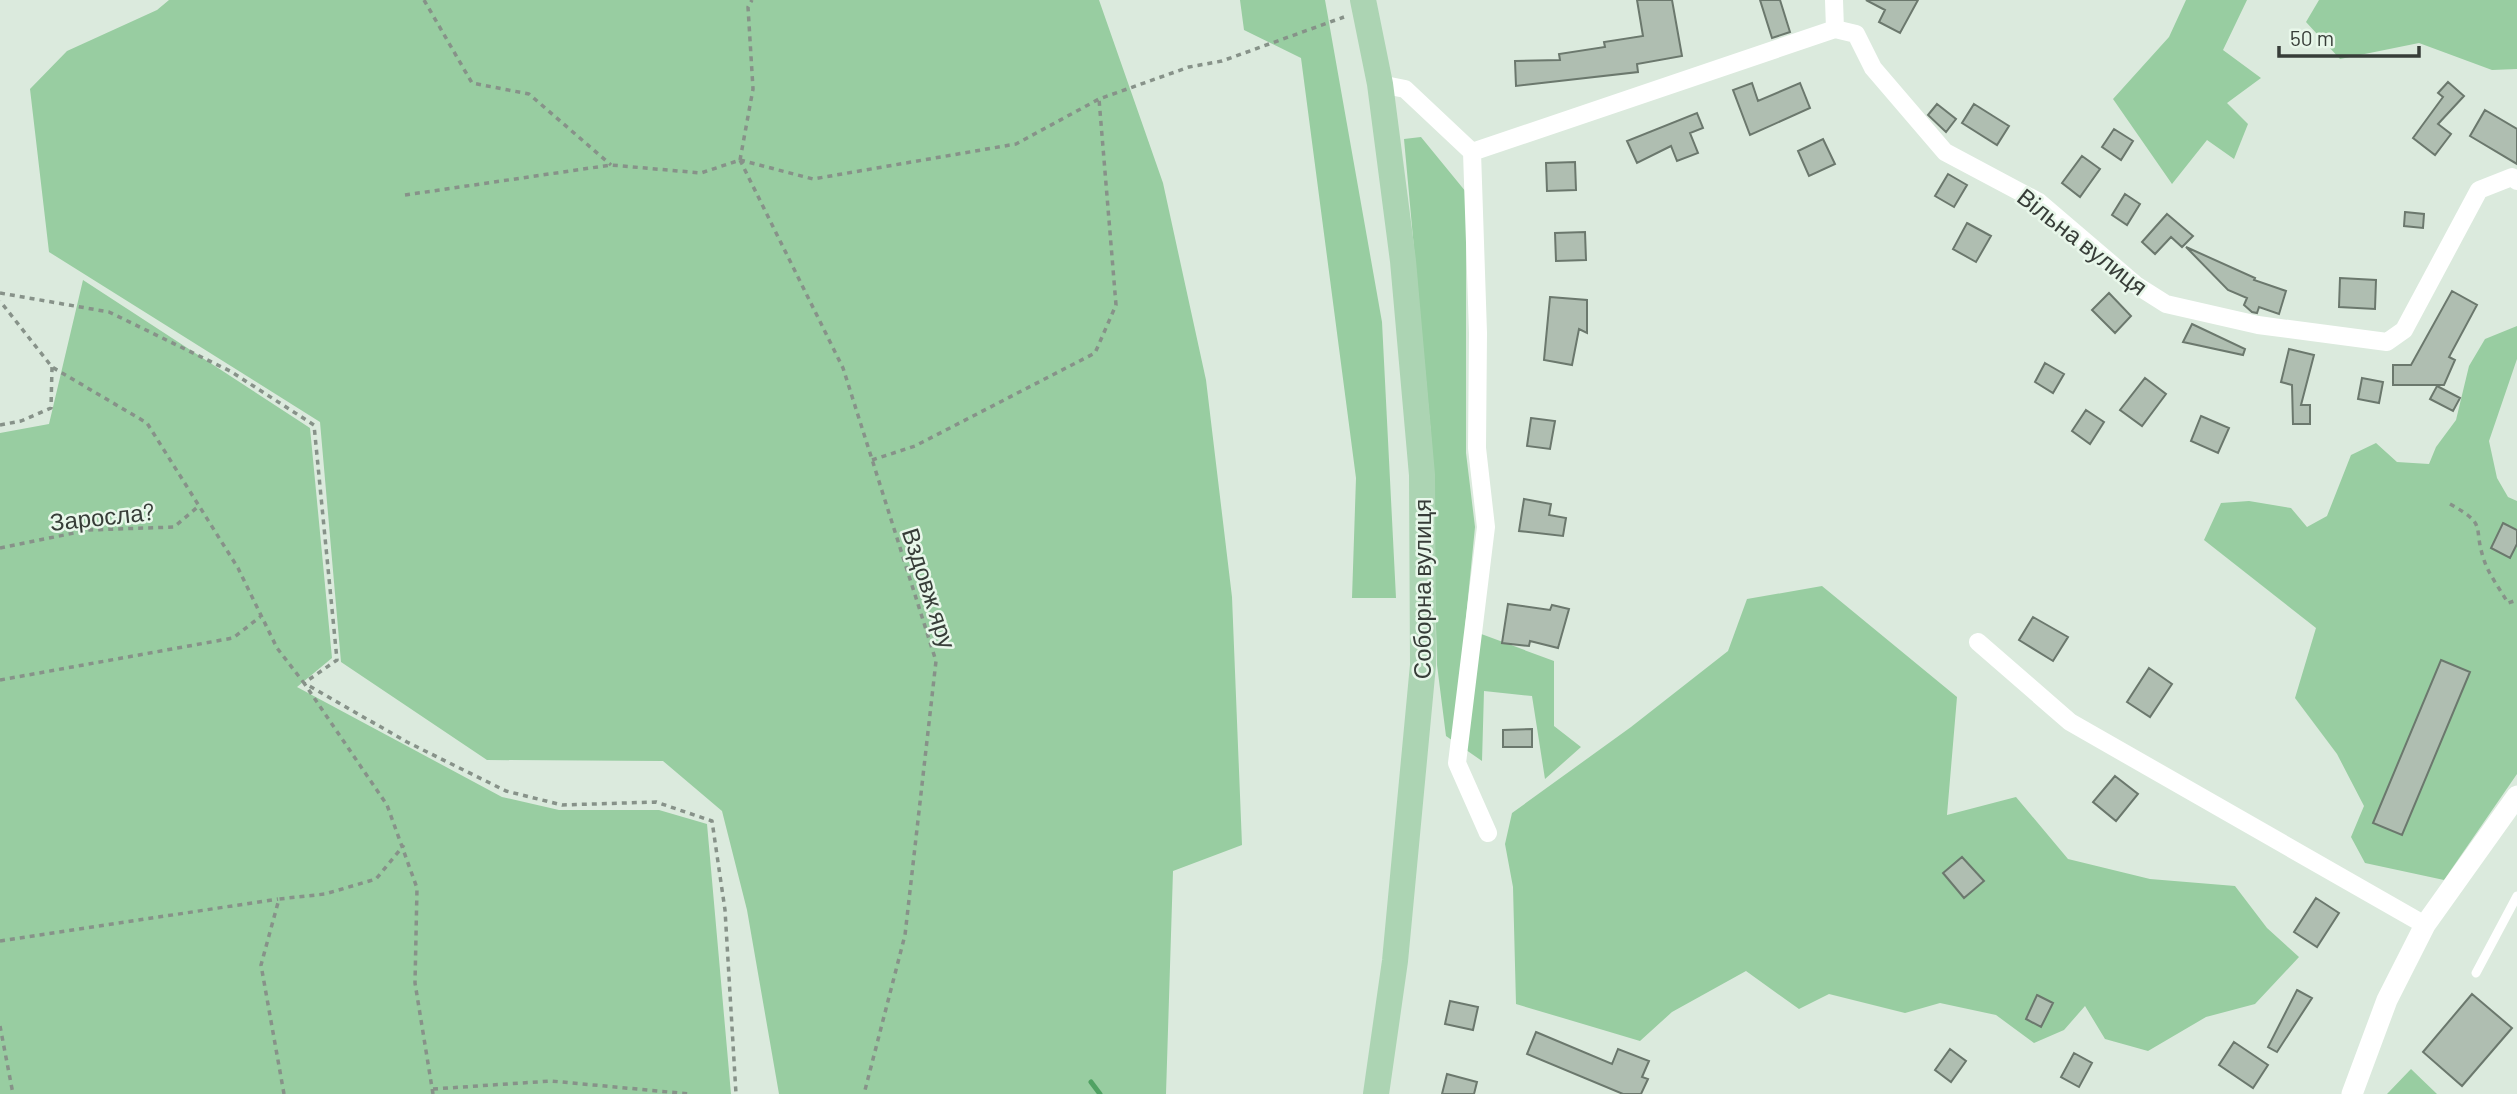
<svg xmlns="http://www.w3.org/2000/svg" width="2517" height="1094" font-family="Barlow,sans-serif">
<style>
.green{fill:#98cda1}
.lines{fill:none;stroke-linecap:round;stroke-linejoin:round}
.stream{stroke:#50a263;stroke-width:5}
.building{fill:#afbeb1;stroke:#6b786d;stroke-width:2}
.path{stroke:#879289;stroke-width:3.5;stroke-dasharray:5 5;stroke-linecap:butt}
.service{stroke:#fff;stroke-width:9}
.minor{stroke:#fff;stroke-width:18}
.tertiary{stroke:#fff;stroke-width:21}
.primary{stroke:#acd4b3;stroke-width:26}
.labels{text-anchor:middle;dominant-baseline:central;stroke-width:5;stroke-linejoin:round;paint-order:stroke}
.street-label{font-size:24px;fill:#373d38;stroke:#e8f7ea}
</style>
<rect width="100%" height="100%" fill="#dbeadd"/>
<path class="green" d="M169 0H1099L1163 183 1206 380 1232 597 1242 845 1173 871 1166 1094H779L747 910 722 811 663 761 487 760 341 662 320 422 49 252 30 89 67 51 157 10Z
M1240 0H1325L1382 322 1396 598H1352L1356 478 1301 58 1244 30Z
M2186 0H2247L2223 50 2261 78 2227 103 2248 124 2234 159 2207 140 2172 184 2113 99 2169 37Z
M2319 0H2517V69L2492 70 2419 43 2340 59 2306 22Z
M1421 137 1466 192V453L1475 527 1465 628 1554 661V726L1581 747 1545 779 1532 696 1484 691 1482 761 1446 736 1437 665 1431 435 1404 139Z
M83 280 310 428 332 658 297 687 502 797 559 810H659L707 824 731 1094H0V433L49 424Z
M2517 326V359L2489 441 2497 478 2508 497 2517 501V774L2444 880 2365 863 2351 837 2364 806 2337 754 2295 698 2316 628 2204 540 2221 503 2249 501 2291 508 2307 527 2327 516 2351 455 2376 443 2397 462 2429 464 2436 447 2456 420 2469 366 2485 339Z
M1822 586 1957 697 1947 815 2016 797 2068 859 2150 879 2235 886 2267 928 2299 957 2255 1004 2206 1017 2148 1051 2105 1039 2085 1006 2064 1030 2034 1043 1996 1015 1940 1003 1905 1013 1829 994 1799 1009 1746 971 1672 1012 1640 1041 1516 1004 1513 887 1505 844 1512 813 1631 727 1728 651 1747 599Z
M2411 1069 2437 1094H2387Z"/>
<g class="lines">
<path class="stream" d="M1091 1082 1100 1094"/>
</g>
<path class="building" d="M1637 0H1672L1682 56 1637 64 1638 72 1516 86 1515 61 1560 60 1559 54 1605 47 1604 42 1643 36Z
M1760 0H1780L1790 32 1772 38Z
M1866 0H1918L1900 33 1879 22 1885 10Z
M2448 82 2464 96 2438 124 2451 134 2435 155 2413 138 2443 97 2438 93Z
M1752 83 1758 101 1800 83 1810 108 1750 135 1733 90Z
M1937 104 1956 119 1946 132 1928 115Z
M1974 104 2009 126 1997 145 1962 123Z
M2485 110 2517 129V164L2470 136Z
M1697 113 1703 128 1690 133 1698 153 1677 161 1671 146 1637 163 1627 141Z
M2114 129 2133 141 2121 160 2102 147Z
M1823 139 1835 164 1809 176 1798 151Z
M2082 156 2100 169 2080 197 2062 183Z
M1575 162 1576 190 1547 191 1546 163Z
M1948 174 1967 185 1954 207 1935 196Z
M2125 194 2140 204 2127 225 2112 215Z
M2405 212 2424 214 2423 228 2404 226Z
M2167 214 2193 236 2182 247 2171 237 2155 254 2142 242Z
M1967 223 1991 236 1976 262 1953 249Z
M1585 232 1586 260 1556 261 1555 233Z
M2186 247 2255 278 2254 280 2286 291 2279 314 2259 307 2257 313 2252 312 2244 305 2247 298 2228 290Z
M2340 278 2376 280 2375 309 2339 307Z
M2452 291 2477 305 2449 357 2455 360 2444 385H2393V365H2411Z
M2109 293 2131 316 2115 333 2092 310Z
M1550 297 1587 300V333L1579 329 1572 365 1544 360Z
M2192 324 2245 349 2243 355 2183 342Z
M2289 349 2314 355 2301 405H2310V424H2293L2292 385 2281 382Z
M2045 363 2064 374 2053 393 2035 382Z
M2145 378 2166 394 2142 426 2120 410Z
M2362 378 2383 382 2379 403 2358 399Z
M2437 386 2460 398 2453 411 2430 399Z
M2086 410 2104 422 2090 444 2072 431Z
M2201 416 2229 428 2218 453 2191 441Z
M1531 418 1555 421 1550 449 1527 446Z
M1524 499 1551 504 1549 515 1566 518 1563 536 1519 531Z
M2503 523 2517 530V544L2510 558 2491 548Z
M1508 604 1550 610 1552 605 1569 609 1558 648 1530 641 1529 646 1502 643Z
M2033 617 2068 637 2053 661 2019 640Z
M2441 660 2470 672 2402 835 2373 823Z
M2149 668 2172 684 2150 717 2127 702Z
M1532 729V747H1503V730Z
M2115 776 2138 794 2116 821 2093 802Z
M1962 857 1984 881 1964 898 1943 873Z
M2316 898 2339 913 2317 947 2294 932Z
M2297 990 2312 998 2277 1052 2268 1047Z
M2472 994 2512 1028 2462 1086 2423 1052Z
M2037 995 2053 1003 2041 1027 2026 1019Z
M1450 1001 1478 1007 1473 1030 1445 1024Z
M1536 1032 1612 1064 1618 1049 1649 1061 1642 1077 1648 1079 1641 1094H1623L1527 1054Z
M2234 1042 2268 1065 2253 1088 2219 1065Z
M1950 1049 1966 1061 1951 1082 1935 1070Z
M2074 1053 2092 1063 2079 1087 2061 1077Z
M1447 1074 1477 1082 1474 1094H1442Z"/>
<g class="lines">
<path class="path" d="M424 0 472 83 529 94 611 165
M740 160 843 368 936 661 905 935 864 1094
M740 160 813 179 1016 144 1099 99 1189 67 1222 61 1344 17
M740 160 753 89 748 7 752 0
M405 195 611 165 701 173 740 160
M0 293 109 312 230 371 314 425 337 660 304 683 277 648 238 568 147 423 52 367 0 301
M0 425 21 421 51 408 52 367
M872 460 915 446 1095 353 1116 305 1099 99
M2450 504C2489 526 2472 525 2484 560 2489 575 2500 589 2508 603L2517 600
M0 548 89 530 174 527 200 505
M0 680 233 638 260 617
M0 941 278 899
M0 1026 13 1094
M433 1089 551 1081 690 1094
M284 1094 261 965 279 899 325 894 376 879 404 845
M433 1094 415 983 417 888 387 805 304 683 407 742 506 791 562 805 656 802 712 821 725 910 736 1094"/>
<path class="service" d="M2476 973 2517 896"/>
<path class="minor" d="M1834 0 1835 29
M1380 84 1405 89 1472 152 1478 333 1477 448 1486 527 1457 763 1488 833
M1472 152 1835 29 1856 34 1873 68 1945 152 2039 202 2136 285 2166 304 2258 325 2387 342 2404 330 2479 190 2512 177 2517 181
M1978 642 2070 722 2425 925"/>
<path class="tertiary" d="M2352 1094 2387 1000 2425 925 2517 796"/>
<path class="primary" d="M1363 0 1380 84 1403 261 1422 475 1423 665 1395 961 1376 1094"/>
</g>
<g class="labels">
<g class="street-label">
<text transform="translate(2083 241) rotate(38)">Вільна вулиця</text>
<text transform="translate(102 516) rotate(-6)">Заросла?</text>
<text transform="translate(930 588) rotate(72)">Вздовж яру</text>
<text transform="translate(1421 589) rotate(-90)">Соборна вулиця</text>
</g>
</g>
<path d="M2279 46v10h140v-10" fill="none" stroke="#373d38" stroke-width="3.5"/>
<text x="2290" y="46" font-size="21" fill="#373d38" stroke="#e8f7ea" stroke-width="5" paint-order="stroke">50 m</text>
</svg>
